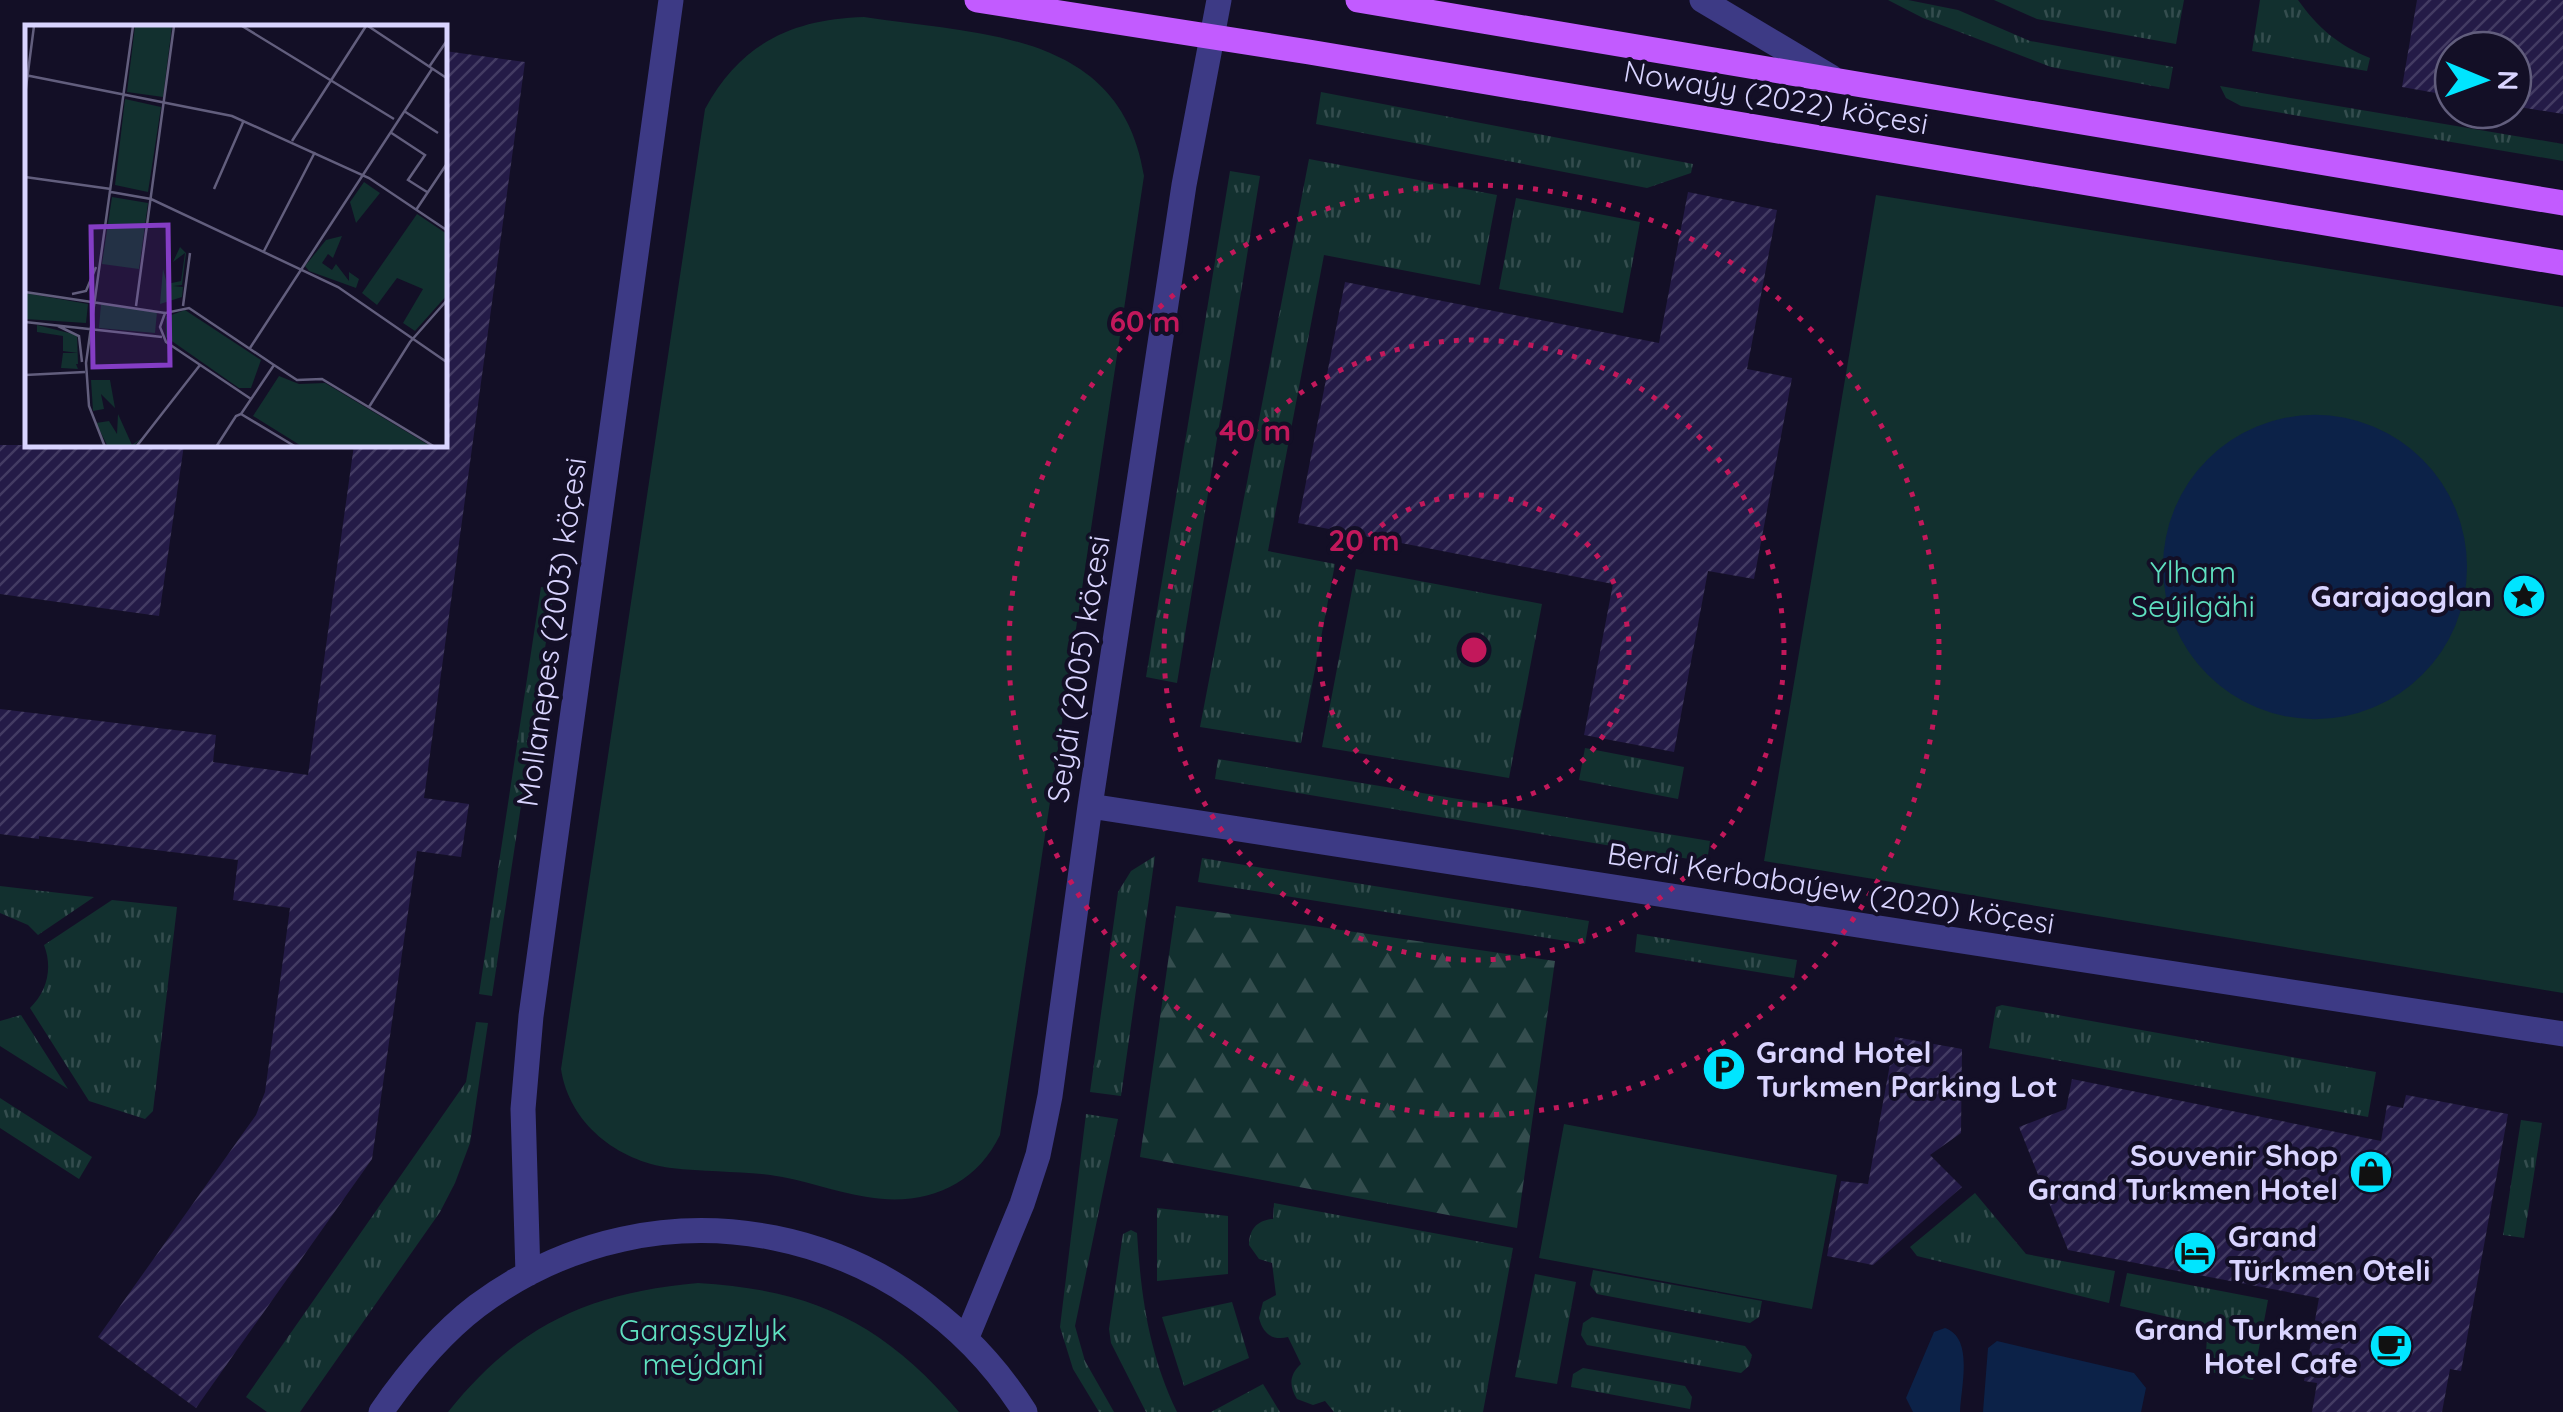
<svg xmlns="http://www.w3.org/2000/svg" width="2563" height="1412" font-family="Quicksand,sans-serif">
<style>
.grass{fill:url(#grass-tufts)}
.forest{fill:url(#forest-firs)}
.park{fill:#12302f}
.water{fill:#0c2248}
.building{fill:url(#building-hatch)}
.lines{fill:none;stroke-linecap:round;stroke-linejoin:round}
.minor{stroke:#3d3a85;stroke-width:25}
.major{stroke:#c25bff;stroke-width:25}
.ring{fill:none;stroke:#c2185b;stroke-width:5;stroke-dasharray:5 10}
.labels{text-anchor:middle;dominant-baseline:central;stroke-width:8;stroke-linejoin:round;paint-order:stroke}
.street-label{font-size:30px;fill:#d9d4ff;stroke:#130f26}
.park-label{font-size:30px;fill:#5fe0c0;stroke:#130f26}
.poi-label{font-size:30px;font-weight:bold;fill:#d9d4ff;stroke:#130f26;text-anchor:end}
.inset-road{fill:none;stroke:#625e7d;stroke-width:2.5}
.view{fill:#843dc5;fill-opacity:0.15;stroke:#843dc5;stroke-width:5}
.inset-edge{fill:none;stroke:#d9d4ff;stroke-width:5}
.centre{fill:#c2185b;stroke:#130f26;stroke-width:5}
.ring-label{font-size:30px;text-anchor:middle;font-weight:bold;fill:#c2185b;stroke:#130f26;stroke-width:8;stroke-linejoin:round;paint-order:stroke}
</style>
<defs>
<pattern id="grass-tufts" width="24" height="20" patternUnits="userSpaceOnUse" patternTransform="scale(2.5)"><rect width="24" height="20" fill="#12302f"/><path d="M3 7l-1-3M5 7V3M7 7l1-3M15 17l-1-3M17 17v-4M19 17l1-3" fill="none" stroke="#344d4e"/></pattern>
<pattern id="forest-firs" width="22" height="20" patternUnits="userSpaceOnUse" patternTransform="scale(2.5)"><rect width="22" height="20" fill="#12302f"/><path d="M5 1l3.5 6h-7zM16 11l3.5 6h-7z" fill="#344d4e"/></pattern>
<pattern id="building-hatch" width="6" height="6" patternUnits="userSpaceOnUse" patternTransform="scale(2.5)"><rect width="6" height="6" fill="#241b47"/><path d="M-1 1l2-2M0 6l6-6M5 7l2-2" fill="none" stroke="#433b63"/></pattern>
</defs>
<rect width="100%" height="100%" fill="#130f26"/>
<path class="grass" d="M1888 0H1908L1958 10 2030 41 2173 67 2169 89 2051 67 1923 18Z
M1994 0H2184L2176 44 2037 19Z
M2260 0H2298C2318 28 2338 45 2370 58L2367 71 2252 51Z
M2220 86 2563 144V161L2241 106 2226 98Z
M1321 92 1693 164 1691 173 1647 188 1316 124Z
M1309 159 1497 195 1480 285 1324 255 1268 551 1335 564 1301 743 1200 727Z
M1230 171 1260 176 1177 683 1146 677Z
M1516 198 1640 222 1623 313 1499 289Z
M1356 569 1542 604 1509 778 1322 747Z
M541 587 554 589 492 996 479 994Z
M1585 748 1684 767 1678 799 1579 780Z
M1218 759 1710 841 1707 862 1215 779Z
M1155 856 1121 1096 1090 1092 1118 892 1131 871Z
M1202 858 1589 921 1585 944 1198 882Z
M0 886 94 897 38 935 28 925 0 913Z
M112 900 177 907 153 1111 145 1119 89 1101 30 1008C47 992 53 968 44 945Z
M1637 934 1797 960 1794 978 1635 952Z
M2002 1005 2376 1072 2368 1117 1989 1048 1996 1007Z
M21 1015 68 1089 0 1046V1021Z
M476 1022 488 1023 470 1143 455 1183 440 1212 300 1412H267L246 1397 466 1082Z
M0 1098 92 1157 79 1179 0 1128Z
M1086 1114 1118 1119 1075 1326 1085 1361 1114 1412H1099L1073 1369 1060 1327Z
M2521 1120 2542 1123 2524 1238 2503 1235Z
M1975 1193 2026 1254 2115 1271 2109 1303 1917 1256 1910 1247Z
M1274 1203 1513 1248 1483 1412H1334L1325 1401 1313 1405 1297 1399C1289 1386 1289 1375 1301 1364L1288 1337C1273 1341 1263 1334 1259 1318L1263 1302 1276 1295 1272 1263 1259 1259 1249 1245C1249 1230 1257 1220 1273 1219Z
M1157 1208 1228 1216V1274L1157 1281Z
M1131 1230 1137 1233C1141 1297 1149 1354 1177 1412H1146L1111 1343 1109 1329 1122 1240 1123 1234Z
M1593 1270 1762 1301 1759 1317 1750 1323 1597 1294 1590 1285Z
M2127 1273 2268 1300 2253 1380 2205 1371 2207 1336 2195 1323 2120 1306Z
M1535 1274 1576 1282 1557 1384 1515 1377Z
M1232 1302 1249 1358 1184 1386 1162 1317Z
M1592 1317 1745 1346 1752 1355 1749 1366 1741 1373 1587 1345 1581 1335 1583 1323Z
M1583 1368 1685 1386 1692 1397 1690 1409 1571 1387 1573 1374Z
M1263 1384 1280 1412H1211Z"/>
<path class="forest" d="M1176 906 1555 961 1517 1228 1140 1157Z"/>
<path class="park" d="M864 17C979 35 1121 30 1144 176L1000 1135C975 1187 923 1207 867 1197 834 1192 803 1179 770 1175 737 1171 704 1172 671 1168 617 1161 569 1123 561 1069L705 109C740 44 792 19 864 17Z
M1876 195 2563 307V993L1764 861Z
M1564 1124 1837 1175 1812 1309 1539 1258Z
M698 1283C814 1290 883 1323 959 1412H448C518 1325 588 1293 698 1283Z"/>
<path class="water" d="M2163 567a152 152 0 1 1 304 0a152 152 0 1 1-304 0Z
M1945 1328C1974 1338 1961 1386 1960 1412H1913L1906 1398 1934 1332Z
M1997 1341 2134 1373 2146 1388 2141 1412H1983L1988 1348Z"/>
<path class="building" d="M2417 0H2563V114L2513 106V50H2453V96L2402 87Z
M445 51 525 62 424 798 469 804 461 857 417 851 372 1159 196 1408 98 1337 256 1115 265 1092 290 908 233 900 238 860 39 836V839L0 834V709L216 735 213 762 308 775 354 445H445Z
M1688 192 1777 210 1747 369 1792 378 1754 579 1708 571 1674 752 1584 735 1613 584 1298 523 1345 282 1659 343Z
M0 445H184L159 616 0 594Z
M1895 1037 1962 1049 1961 1133 1930 1155 1962 1187 1873 1265 1827 1256 1841 1181 1868 1184Z
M2072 1079 2381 1141 2387 1105 2403 1108 2406 1095 2508 1114 2461 1371 2450 1369 2442 1412H2312L2317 1383 2304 1381 2319 1298 2068 1250 2019 1127 2066 1109Z"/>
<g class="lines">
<path class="minor" d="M1702 0 1831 77
M1090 806 2563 1034
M528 1274 523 1109 531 1016 671 0
M967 1337 1022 1204 1038 1155 1050 1096 1090 806 1184 185 1219 0
M381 1412C408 1373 439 1335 477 1306 658 1171 906 1224 1025 1412"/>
<path class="major" d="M977 0 1309 52 2563 263
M1358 0 2563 203"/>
</g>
<g class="ring">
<circle cx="1474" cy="650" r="155"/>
<circle cx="1474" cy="650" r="310"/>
<circle cx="1474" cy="650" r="465"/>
</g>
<defs>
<g id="sight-disc" transform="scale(2.25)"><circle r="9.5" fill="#00e5ff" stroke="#130f26"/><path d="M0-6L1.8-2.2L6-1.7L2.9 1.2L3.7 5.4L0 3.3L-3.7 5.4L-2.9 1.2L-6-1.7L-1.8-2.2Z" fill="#111"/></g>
<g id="parking-disc" transform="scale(2.25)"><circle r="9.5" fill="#00e5ff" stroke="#130f26"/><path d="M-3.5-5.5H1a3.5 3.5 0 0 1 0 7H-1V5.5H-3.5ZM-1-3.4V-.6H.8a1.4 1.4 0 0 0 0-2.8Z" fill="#111"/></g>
<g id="shop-disc" transform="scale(2.25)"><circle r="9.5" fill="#00e5ff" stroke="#130f26"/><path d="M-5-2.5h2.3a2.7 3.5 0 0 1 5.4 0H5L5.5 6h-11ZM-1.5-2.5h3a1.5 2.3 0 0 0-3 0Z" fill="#111"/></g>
<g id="hotel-disc" transform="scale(2.25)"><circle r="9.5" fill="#00e5ff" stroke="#130f26"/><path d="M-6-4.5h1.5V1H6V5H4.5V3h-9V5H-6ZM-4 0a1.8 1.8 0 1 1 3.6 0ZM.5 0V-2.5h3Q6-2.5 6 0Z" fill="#111"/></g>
<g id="cafe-disc" transform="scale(2.25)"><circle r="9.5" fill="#00e5ff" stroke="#130f26"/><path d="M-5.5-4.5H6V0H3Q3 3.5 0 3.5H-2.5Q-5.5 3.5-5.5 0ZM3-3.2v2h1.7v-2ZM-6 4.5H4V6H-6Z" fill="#111"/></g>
</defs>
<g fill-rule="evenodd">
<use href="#sight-disc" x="2524" y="596"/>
<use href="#parking-disc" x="1724" y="1069"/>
<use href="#shop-disc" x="2371" y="1172"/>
<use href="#hotel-disc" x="2195" y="1253"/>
<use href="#cafe-disc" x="2391" y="1346"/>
</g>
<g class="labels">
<g class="street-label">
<text transform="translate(1776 97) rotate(10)">Nowaýy (2022) köçesi</text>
<text transform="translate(551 632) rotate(-82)">Mollanepes (2003) köçesi</text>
<text transform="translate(1078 669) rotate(-81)">Seýdi (2005) köçesi</text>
<text transform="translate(1831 888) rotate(9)">Berdi Kerbabaýew (2020) köçesi</text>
</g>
<g class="park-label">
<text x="2193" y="572">Ylham<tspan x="2193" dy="34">Seýilgähi</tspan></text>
<text x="703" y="1330">Garaşsyzlyk<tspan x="703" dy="34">meýdani</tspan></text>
</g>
<g class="poi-label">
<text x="2492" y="596">Garajaoglan</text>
<text x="1756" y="1052" text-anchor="start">Grand Hotel<tspan x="1756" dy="34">Turkmen Parking Lot</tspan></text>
<text x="2338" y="1155">Souvenir Shop<tspan x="2338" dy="34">Grand Turkmen Hotel</tspan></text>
<text x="2228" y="1236" text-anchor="start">Grand<tspan x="2228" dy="34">Türkmen Oteli</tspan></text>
<text x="2358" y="1329">Grand Turkmen<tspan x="2358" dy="34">Hotel Cafe</tspan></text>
</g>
</g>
<g transform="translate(25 25)">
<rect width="422" height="422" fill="#130f26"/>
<path d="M339 157 355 168 331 198 325 177ZM317 211 308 233 303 229 297 238 307 245 311 239 324 256V247L334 254 331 263 284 246 280 241 301 215ZM155 222 161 228 157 260 148 261 158 262 157 272 135 279 138 244 142 259 156 256 160 228 148 237ZM12 300 52 310 53 339H51L53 344 36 343 38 328H53L38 326V311L12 307ZM66 355H85L90 383 76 369 79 384 68 386ZM93 389 107 420 121 410 107 422H83L71 398 84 396 92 409Z" fill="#12302f"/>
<path d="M110 1H147L138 72 102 67ZM100 74 136 82 123 167 90 160ZM87 172 123 178 114 244 77 239ZM392 189 422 209 423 269 390 306 378 298 398 264 372 253 352 280 337 268ZM0 268 63 279 61 298 0 294ZM76 279 132 287 130 308 74 303ZM160 285 236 335 226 363H214L141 312V292ZM254 351 274 359 300 358 407 422H278L228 391Z" fill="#12302f"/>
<path class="inset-road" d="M217 1 369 94M343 1 423 54M404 42 423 14M0 50 207 91 344 153 423 206M0 70 9 1M379 86 413 108M365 107 400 130 383 155 402 167M267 116 341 1M0 152 86 164M189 164 219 95M86 167 126 174 313 262 423 338M391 185 423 137M238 228 290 127M0 267 140 288M47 269 61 266 71 242M111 281 149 1M158 281 165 228M0 297 137 312M33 301 54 311 57 337M225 323 407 44M249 340 272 355 297 354 410 422M0 350 60 347M344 382 385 317 423 274M216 389 271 422M80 422 64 381 61 338 108 1M111 422 175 340M191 422 211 391 216 389 249 340 164 283 140 288 135 302 141 317 226 374"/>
<path class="view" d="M143 200 145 340 68 342 66 202Z"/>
<rect width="422" height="422" class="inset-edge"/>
</g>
<circle cx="1474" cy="650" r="15" class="centre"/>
<g class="ring-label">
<text x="1145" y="332">60 m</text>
<text x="1255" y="441">40 m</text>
<text x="1364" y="551">20 m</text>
</g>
<g transform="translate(2483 80) rotate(91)"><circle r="48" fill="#130f26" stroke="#625e7d" stroke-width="2.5"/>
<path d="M0-8L18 38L0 25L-18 38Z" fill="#00e5ff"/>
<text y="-15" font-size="28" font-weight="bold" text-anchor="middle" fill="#d9d4ff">N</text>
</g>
</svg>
